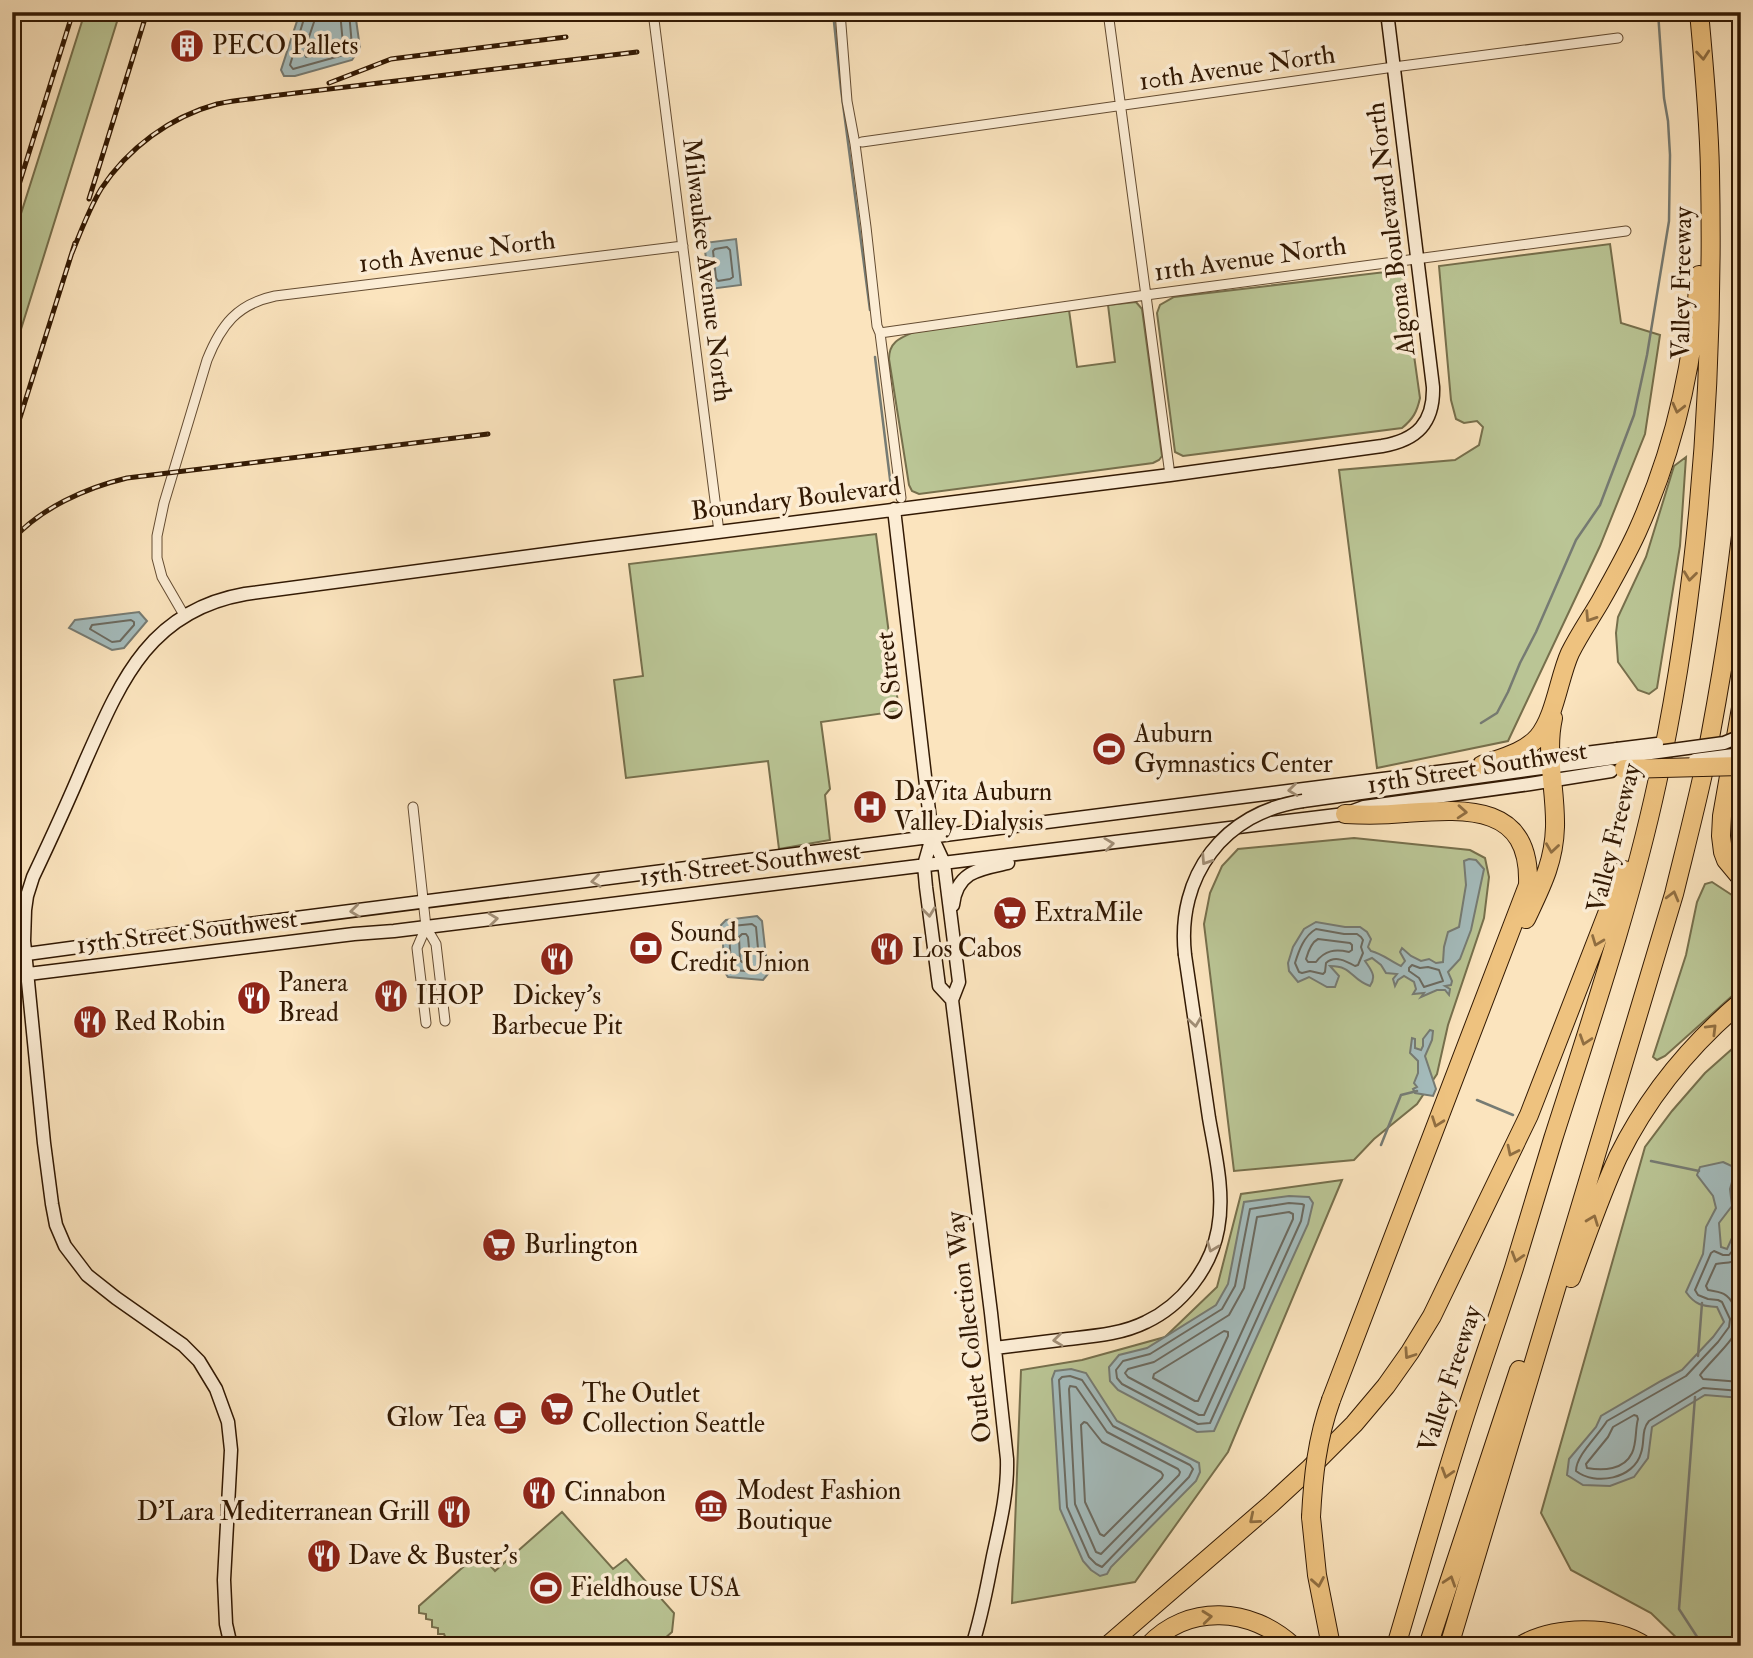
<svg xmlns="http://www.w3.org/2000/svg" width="1753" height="1658" font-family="'IM FELL Double Pica',serif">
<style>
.green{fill:#bac595;stroke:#766f4c;stroke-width:2}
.water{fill:#a4bcbd;stroke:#767b73;stroke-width:2}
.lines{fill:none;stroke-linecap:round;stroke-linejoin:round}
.shore{stroke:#6b6a60;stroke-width:2}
.stream{stroke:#767b73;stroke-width:2.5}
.street-casing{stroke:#644c32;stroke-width:11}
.secondary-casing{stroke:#321903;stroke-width:15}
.highway-casing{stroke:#321903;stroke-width:20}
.street{stroke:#fcedd5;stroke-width:9}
.secondary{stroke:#fcedd5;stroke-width:12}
.highway{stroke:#eec27f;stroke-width:18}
.rail-casing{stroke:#321903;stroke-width:5}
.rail{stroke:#fcedd5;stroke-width:2.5;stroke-dasharray:8;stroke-linecap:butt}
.secondary-bridge-casing{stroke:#321903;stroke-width:15;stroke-linecap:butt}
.highway-bridge-casing{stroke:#321903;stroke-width:20;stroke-linecap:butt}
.secondary-bridge{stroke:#fcedd5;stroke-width:12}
.highway-bridge{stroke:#eec27f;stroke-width:18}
.oneway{stroke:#906e41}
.oneway2{stroke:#a18e76}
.labels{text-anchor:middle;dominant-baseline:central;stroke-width:7;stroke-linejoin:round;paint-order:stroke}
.poi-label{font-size:26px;fill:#321903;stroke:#fcedd5;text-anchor:start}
.street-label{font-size:26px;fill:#321903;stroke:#fcedd5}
</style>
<rect width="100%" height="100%" fill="#fbe4be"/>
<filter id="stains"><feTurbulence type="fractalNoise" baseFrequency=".00286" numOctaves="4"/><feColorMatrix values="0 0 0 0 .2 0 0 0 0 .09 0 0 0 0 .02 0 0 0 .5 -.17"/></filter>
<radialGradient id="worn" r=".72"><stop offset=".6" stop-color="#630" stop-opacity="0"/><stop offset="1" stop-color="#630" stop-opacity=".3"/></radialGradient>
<path class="green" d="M85 12H120L12 358V242Z
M1610 244 1621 323 1660 335 1645 434 1600 546 1508 741 1377 768 1339 470 1455 460 1479 445 1483 427 1477 421 1464 423 1456 419 1451 400 1439 266Z
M1402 270 1420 398C1417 412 1413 419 1402 428L1183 456 1175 452 1157 313 1160 305 1174 297Z
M1136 302 1142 309 1162 456 1159 460 1153 463 919 494 912 491 909 485 889 359C889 342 900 338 914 332L1069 310 1077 367 1115 362 1108 305Z
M1686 457 1680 546 1657 688 1649 694 1638 690 1618 662 1616 633 1618 617 1646 557 1674 466Z
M876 534 899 711 821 722 830 789 825 795 830 840 779 849 768 761 626 778 614 680 643 676 629 564Z
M1354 838 1470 850 1485 858 1489 877 1484 918 1448 1025 1437 1074 1417 1104 1374 1139 1354 1160 1234 1171 1204 924 1210 893 1222 866 1238 849Z
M1712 882 1741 901V988L1665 1056 1657 1060 1653 1057 1686 955 1697 902 1705 884Z
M1741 1041V1636L1736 1646H1685L1651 1613 1571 1570 1541 1513 1645 1147 1672 1111 1705 1073Z
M1342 1180 1228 1452 1135 1582 1012 1603 1021 1370 1082 1360 1165 1337 1217 1287 1241 1194Z
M562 1512 613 1569 626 1559 674 1613 672 1632 656 1646H454L450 1641H447L444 1634H438V1628L432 1627V1620L426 1619V1614L419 1613V1606L479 1553 495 1571Z"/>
<path class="water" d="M300 12H355L360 48 352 60 295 76H284L281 70Z
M736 239 741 285 710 289 704 243Z
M139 612 147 621 124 648 112 650 69 628 75 620Z
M1469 859 1476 860 1484 869 1471 930 1460 959 1448 972 1452 981 1451 985 1445 986 1450 989 1449 995 1445 990H1437L1421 997 1424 993 1413 994 1416 989 1414 982 1404 976 1398 980 1395 986 1393 979 1397 974 1386 973 1381 965 1372 958 1365 961C1371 970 1377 976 1370 986 1350 979 1353 966 1330 966L1339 976 1335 987H1327L1309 977 1298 982 1289 971 1288 963 1293 947 1304 929 1316 922 1345 927H1360L1367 932 1371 939 1368 947 1371 951C1383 954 1390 961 1401 966L1405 961 1400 952 1402 948 1411 956 1421 961 1429 959 1436 963 1443 962 1444 947 1448 932 1459 927 1466 885 1464 861Z
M757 916 762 921 768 974 763 980 728 977 724 971 723 944 721 925 726 920Z
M1430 1030 1433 1031 1432 1040 1425 1056 1436 1089 1433 1096 1415 1093 1413 1089 1417 1087 1414 1083 1418 1073V1061L1410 1053 1412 1038 1415 1039V1048L1421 1050 1423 1046V1039Z
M1723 1162 1736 1168 1730 1189 1732 1206 1719 1223 1721 1247 1727 1249 1732 1238 1741 1232V1398L1705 1395 1652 1427 1648 1458 1634 1477 1610 1486 1583 1485 1567 1475 1569 1459 1596 1427 1601 1416 1661 1381 1682 1370 1713 1337 1724 1322 1717 1307C1702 1306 1695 1305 1686 1292L1703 1254 1706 1227 1716 1208 1713 1196 1697 1175 1700 1167Z
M1289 1196 1309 1197 1313 1203 1308 1224 1214 1431 1197 1432 1118 1390 1110 1381 1109 1367 1119 1355 1147 1348 1216 1305 1228 1284 1244 1202Z
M1071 1369 1086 1373 1117 1421 1199 1463 1200 1472 1196 1481 1111 1567 1107 1574 1100 1576 1091 1570 1083 1561 1060 1509 1052 1379 1055 1371Z"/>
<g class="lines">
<path class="shore" d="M306 12 290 65 293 69 347 54 352 46 349 12
M315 12V19L304 52 306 57 342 46 343 44 340 12
M727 247 730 250 733 277 730 279 718 281 716 278 713 251 715 249Z
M131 620 134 622V625L120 641 112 642 90 629 92 625Z
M752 924 756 927 760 970 757 972 733 970 731 967 729 929 732 926Z
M1316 929 1344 934H1357L1361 937 1363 940 1361 947 1363 953 1358 965 1355 966C1346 961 1335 955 1326 963L1325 972 1323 974 1310 971 1302 973 1299 972 1295 963C1299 950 1304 936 1316 929Z
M742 934H746L748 937 750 959 747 963 742 962 740 960 739 937Z
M1318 939 1350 943 1352 945V950L1349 952C1335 949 1325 950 1316 962H1308L1306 959C1308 952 1312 942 1318 939Z
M1412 965 1420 968 1428 967 1439 970 1443 981 1424 987 1419 978 1409 971V968Z
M1289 1203 1302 1204 1304 1205 1301 1221 1210 1423 1198 1424 1122 1384 1117 1378 1116 1370 1123 1361 1150 1354 1222 1309 1235 1286 1250 1209Z
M1289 1212 1293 1214V1219L1204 1415H1199L1128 1377 1125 1373 1128 1369 1154 1362 1229 1315 1244 1288 1257 1217Z
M1741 1240 1729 1255H1723L1714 1251 1711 1253 1695 1290 1698 1295 1708 1299 1718 1300 1722 1302 1730 1319 1729 1327 1718 1342 1686 1376 1607 1421C1598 1436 1576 1455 1576 1471 1595 1486 1634 1479 1641 1453 1645 1442 1641 1430 1649 1421L1703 1388 1741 1391
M1741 1255C1733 1265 1726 1262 1716 1264L1706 1286 1708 1290C1721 1292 1728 1293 1734 1306 1736 1311 1740 1316 1739 1322 1739 1337 1709 1362 1700 1375L1703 1379 1741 1382
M1224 1331 1228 1332V1336L1198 1401H1195L1153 1378 1154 1374Z
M1070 1376 1082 1380 1113 1426 1190 1465 1193 1469 1189 1477 1102 1567 1096 1564 1089 1557 1067 1507 1059 1380 1062 1377Z
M1070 1386 1076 1387 1107 1432 1178 1469 1180 1472 1179 1475 1101 1554 1096 1552 1075 1504 1069 1389Z
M1634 1415 1637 1416 1638 1419C1635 1429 1637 1443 1632 1453 1624 1470 1603 1471 1587 1468L1586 1464 1608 1437 1613 1427Z
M1084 1422 1087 1423 1102 1442 1161 1472 1163 1475 1162 1478 1104 1536 1100 1534 1085 1502 1081 1425Z"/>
<path class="stream" d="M833 12 841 89 870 310
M875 357 891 487
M1481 723 1497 713 1508 692 1520 663 1536 632 1576 540 1600 505 1634 415 1647 355 1669 221 1670 155 1668 121 1664 98 1658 12
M1477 1100 1513 1115
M1381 1145 1401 1095 1417 1091
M1651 1161 1699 1171
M1698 1356 1702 1303
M1695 1397 1679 1609 1703 1646"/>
<g class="street-casing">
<path id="street" d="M653 12 719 532
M840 12 847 101 855 144 866 227 877 326 880 333 901 498
M1108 12 1170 475
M12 23 16 12
M862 142 1394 67 1618 38
M880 333 1146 295 1626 231
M184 615 162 577 157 558V536L164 503 207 360C221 325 237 304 275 296L683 246
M413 807 426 927 436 944 445 1021
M426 927 417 948 426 1023"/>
</g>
<g class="secondary-casing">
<path id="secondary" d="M894 509 932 837 944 863 959 982 952 1000 991 1313 1007 1459C1008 1492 1000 1524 993 1556 987 1586 982 1616 972 1646
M1303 801 1614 758
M932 837 924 865 926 887 939 986 952 1000
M953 905C957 871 980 869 1008 863
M12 956 233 926 1617 749
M12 976 354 934 394 931C711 889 1028 854 1345 814L1364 807 1530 784 1611 771
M995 1348C1019 1345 1044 1342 1068 1339 1095 1336 1122 1334 1146 1322 1182 1305 1211 1268 1218 1229 1225 1192 1215 1153 1209 1118 1201 1063 1193 1009 1185 955
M231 1646 226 1624 224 1580 231 1450 228 1422 216 1389 199 1361 183 1345 116 1298 87 1275 65 1246 56 1225 52 1204 44 1143 24 941 25 910 27 896 33 877C51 839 68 802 84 764 120 683 148 611 245 594L591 548 1170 475 1382 446C1417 440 1434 423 1433 387L1387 12"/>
</g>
<g class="highway-casing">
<path id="highway" d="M1741 708 1722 816 1721 836 1723 852 1726 860 1741 878
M1482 765C1501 758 1524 753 1538 737 1555 717 1559 677 1570 653 1579 635 1590 619 1600 602 1613 579 1626 556 1637 532 1673 452 1694 363 1699 275
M1526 919C1541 887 1554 863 1555 827 1556 790 1545 754 1553 718
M1571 1278C1586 1238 1600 1196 1618 1157 1647 1098 1690 1045 1741 1002
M1331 1400 1528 885C1531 803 1465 809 1405 813 1385 815 1365 815 1345 814
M1311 1517 1317 1575 1331 1646
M1107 1646 1271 1504 1310 1468 1354 1424 1386 1386 1410 1352 1432 1316 1529 1115 1624 870
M1148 1646C1188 1603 1251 1607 1293 1646
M1396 1646C1416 1579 1435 1511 1456 1444 1474 1385 1495 1327 1514 1268 1527 1225 1540 1182 1553 1139 1590 1023 1631 903 1657 783 1700 583 1714 376 1710 172 1709 119 1704 65 1699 12
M1428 1646 1519 1370
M1449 1646 1674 894C1684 853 1695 811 1704 769 1719 692 1732 614 1741 536
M1520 1646C1553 1626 1613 1624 1645 1646"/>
</g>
<use href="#street" class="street"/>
<use href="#secondary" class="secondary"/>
<use href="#highway" class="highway"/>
<g class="rail-casing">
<path id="rail" d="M329 83 391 59 566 37
M89 199 147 12
M12 207 73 12
M72 253C81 231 89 209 101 189 128 148 170 117 217 104 234 100 253 99 271 96L637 52
M12 443 75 243
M12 540C41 508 85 488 127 478L488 434"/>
</g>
<use href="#rail" class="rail"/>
<g class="secondary-bridge-casing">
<path id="secondary-bridge" d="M1617 749 1657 744
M1614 758 1724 743 1741 736
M1695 760 1741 754
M1185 955C1176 876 1224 812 1303 801"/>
</g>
<g class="highway-bridge-casing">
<path id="highway-bridge" d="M1624 769 1741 766
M1311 1517C1313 1477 1317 1439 1331 1400"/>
</g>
<use href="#secondary-bridge" class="secondary-bridge"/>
<use href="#highway-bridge" class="highway-bridge"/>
</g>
<defs><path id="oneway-chevron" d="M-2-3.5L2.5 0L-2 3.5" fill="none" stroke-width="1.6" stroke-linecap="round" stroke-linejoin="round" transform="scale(1.75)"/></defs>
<g class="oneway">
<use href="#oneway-chevron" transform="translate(1703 55) rotate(85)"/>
<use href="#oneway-chevron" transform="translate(1678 408) rotate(104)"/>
<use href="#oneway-chevron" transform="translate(1690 576) rotate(97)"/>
<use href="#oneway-chevron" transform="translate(1590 617) rotate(123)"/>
<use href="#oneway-chevron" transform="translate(1462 812) rotate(4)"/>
<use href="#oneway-chevron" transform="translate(1552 848) rotate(98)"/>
<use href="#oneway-chevron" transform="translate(1673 896) rotate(-75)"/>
<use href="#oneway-chevron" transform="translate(1597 941) rotate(111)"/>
<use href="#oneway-chevron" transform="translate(1712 1029) rotate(-45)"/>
<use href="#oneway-chevron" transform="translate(1585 1040) rotate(108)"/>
<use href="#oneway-chevron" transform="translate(1437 1122) rotate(110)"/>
<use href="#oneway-chevron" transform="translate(1512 1151) rotate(116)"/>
<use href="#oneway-chevron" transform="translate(1593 1220) rotate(-69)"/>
<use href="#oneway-chevron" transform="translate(1517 1257) rotate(107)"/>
<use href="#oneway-chevron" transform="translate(1409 1354) rotate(124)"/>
<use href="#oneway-chevron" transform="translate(1447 1473) rotate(107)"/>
<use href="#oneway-chevron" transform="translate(1254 1519) rotate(140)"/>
<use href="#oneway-chevron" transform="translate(1450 1581) rotate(-72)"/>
<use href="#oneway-chevron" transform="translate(1318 1582) rotate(80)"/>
<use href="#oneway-chevron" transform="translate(1207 1617) rotate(-6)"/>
</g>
<g class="oneway2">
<use href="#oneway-chevron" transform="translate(1293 790) rotate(173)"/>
<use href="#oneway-chevron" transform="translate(1109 844) rotate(-7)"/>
<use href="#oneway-chevron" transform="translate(1206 860) rotate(123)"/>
<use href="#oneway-chevron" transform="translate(596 881) rotate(172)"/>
<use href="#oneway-chevron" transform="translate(355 911) rotate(173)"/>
<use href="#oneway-chevron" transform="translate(929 912) rotate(83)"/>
<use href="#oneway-chevron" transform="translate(493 919) rotate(-7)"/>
<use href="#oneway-chevron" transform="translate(1195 1022) rotate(82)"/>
<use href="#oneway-chevron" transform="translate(1212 1247) rotate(111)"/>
<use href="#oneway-chevron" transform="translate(1058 1340) rotate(173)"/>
</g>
<defs>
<g id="building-disc" transform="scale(1.75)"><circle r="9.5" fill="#8f2418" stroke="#fcedd5"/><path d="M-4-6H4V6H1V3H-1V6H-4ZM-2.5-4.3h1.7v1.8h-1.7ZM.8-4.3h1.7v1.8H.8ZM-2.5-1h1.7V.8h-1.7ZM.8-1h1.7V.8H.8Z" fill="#fff"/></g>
<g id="stadium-disc" transform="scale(1.75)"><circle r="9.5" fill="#8f2418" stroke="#fcedd5"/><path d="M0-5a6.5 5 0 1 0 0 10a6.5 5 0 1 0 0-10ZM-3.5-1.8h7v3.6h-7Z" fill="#fff"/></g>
<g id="hospital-disc" transform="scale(1.75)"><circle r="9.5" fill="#8f2418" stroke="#fcedd5"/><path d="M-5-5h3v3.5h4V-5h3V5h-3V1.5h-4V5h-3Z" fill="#fff"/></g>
<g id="supermarket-disc" transform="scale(1.75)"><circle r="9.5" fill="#8f2418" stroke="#fcedd5"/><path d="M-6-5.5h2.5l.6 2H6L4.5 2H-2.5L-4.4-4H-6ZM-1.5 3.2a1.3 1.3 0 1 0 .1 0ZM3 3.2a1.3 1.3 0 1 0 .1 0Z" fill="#fff"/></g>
<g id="bank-disc" transform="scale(1.75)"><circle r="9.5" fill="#8f2418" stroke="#fcedd5"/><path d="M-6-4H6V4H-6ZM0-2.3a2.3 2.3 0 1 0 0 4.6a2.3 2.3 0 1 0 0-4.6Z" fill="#fff"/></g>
<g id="restaurant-disc" transform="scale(1.75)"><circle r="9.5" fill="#8f2418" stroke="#fcedd5"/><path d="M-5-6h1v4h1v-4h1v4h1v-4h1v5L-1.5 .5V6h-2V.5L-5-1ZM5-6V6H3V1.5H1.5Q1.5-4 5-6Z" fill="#fff"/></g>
<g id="cafe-disc" transform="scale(1.75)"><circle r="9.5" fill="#8f2418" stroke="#fcedd5"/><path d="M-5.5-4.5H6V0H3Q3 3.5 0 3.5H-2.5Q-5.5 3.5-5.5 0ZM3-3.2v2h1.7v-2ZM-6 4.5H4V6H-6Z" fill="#fff"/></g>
<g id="museum-disc" transform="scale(1.75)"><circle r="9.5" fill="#8f2418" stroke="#fcedd5"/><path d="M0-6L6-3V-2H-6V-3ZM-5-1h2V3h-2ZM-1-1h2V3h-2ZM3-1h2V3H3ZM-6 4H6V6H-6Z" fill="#fff"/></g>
</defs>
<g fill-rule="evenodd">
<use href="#building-disc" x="187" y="46"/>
<use href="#stadium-disc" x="1109" y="749"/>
<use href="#hospital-disc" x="870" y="807"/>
<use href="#supermarket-disc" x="1010" y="913"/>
<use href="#bank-disc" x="646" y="948"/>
<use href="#restaurant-disc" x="887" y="949"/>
<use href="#restaurant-disc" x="557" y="959"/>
<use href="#restaurant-disc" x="391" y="996"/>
<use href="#restaurant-disc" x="254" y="998"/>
<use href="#restaurant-disc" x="90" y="1022"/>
<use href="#supermarket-disc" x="499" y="1245"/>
<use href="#supermarket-disc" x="557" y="1409"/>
<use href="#cafe-disc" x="510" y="1418"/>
<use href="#restaurant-disc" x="539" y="1493"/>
<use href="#museum-disc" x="711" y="1506"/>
<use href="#restaurant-disc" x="454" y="1512"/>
<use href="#restaurant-disc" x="324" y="1556"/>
<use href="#stadium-disc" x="546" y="1588"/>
</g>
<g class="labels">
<g class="poi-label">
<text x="212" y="46">PECO Pallets</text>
<text x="1134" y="734">Auburn<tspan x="1134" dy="30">Gymnastics Center</tspan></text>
<text x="894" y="792">DaVita Auburn<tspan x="894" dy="30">Valley Dialysis</tspan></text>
<text x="1034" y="913">ExtraMile</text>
<text x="670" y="933">Sound<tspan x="670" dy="30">Credit Union</tspan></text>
<text x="912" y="949">Los Cabos</text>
<text x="278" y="983">Panera<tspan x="278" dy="30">Bread</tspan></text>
<text x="416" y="996">IHOP</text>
<text x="557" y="996" text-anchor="middle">Dickey's<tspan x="557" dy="30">Barbecue Pit</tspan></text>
<text x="114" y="1022">Red Robin</text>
<text x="524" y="1245">Burlington</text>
<text x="582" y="1394">The Outlet<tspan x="582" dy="30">Collection Seattle</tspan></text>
<text x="486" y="1418" text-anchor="end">Glow Tea</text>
<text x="736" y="1491">Modest Fashion<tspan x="736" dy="30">Boutique</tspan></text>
<text x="564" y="1493">Cinnabon</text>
<text x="430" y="1512" text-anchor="end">D'Lara Mediterranean Grill</text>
<text x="348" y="1556">Dave &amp; Buster's</text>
<text x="570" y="1588">Fieldhouse USA</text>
</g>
<g class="street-label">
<text transform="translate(1237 68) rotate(-8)">10th Avenue North</text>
<text transform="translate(1391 229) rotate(-97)">Algona Boulevard North</text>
<text transform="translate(457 252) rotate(-7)">10th Avenue North</text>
<text transform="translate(1250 259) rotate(-8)">11th Avenue North</text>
<text transform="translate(707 270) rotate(83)">Milwaukee Avenue North</text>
<text transform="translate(1682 283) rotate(-89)">Valley Freeway</text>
<text transform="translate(796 499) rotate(-7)">Boundary Boulevard</text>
<text transform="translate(890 676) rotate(-97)">O Street</text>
<text transform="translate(1477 768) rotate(-9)">15th Street Southwest</text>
<text transform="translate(1614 838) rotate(-76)">Valley Freeway</text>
<text transform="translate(750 864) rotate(-7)">15th Street Southwest</text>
<text transform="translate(187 932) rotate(-7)">15th Street Southwest</text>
<text transform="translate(969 1327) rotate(-97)">Outlet Collection Way</text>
<text transform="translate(1450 1379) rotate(-72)">Valley Freeway</text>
</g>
</g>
<rect width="1753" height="1658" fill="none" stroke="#fbe4be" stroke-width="42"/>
<rect x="14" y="14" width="1725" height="1630" fill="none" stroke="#321903" stroke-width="3.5"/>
<rect x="21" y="21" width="1711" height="1616" fill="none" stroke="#321903" stroke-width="2"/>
<rect width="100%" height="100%" filter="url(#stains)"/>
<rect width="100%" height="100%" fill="url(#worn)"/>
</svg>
